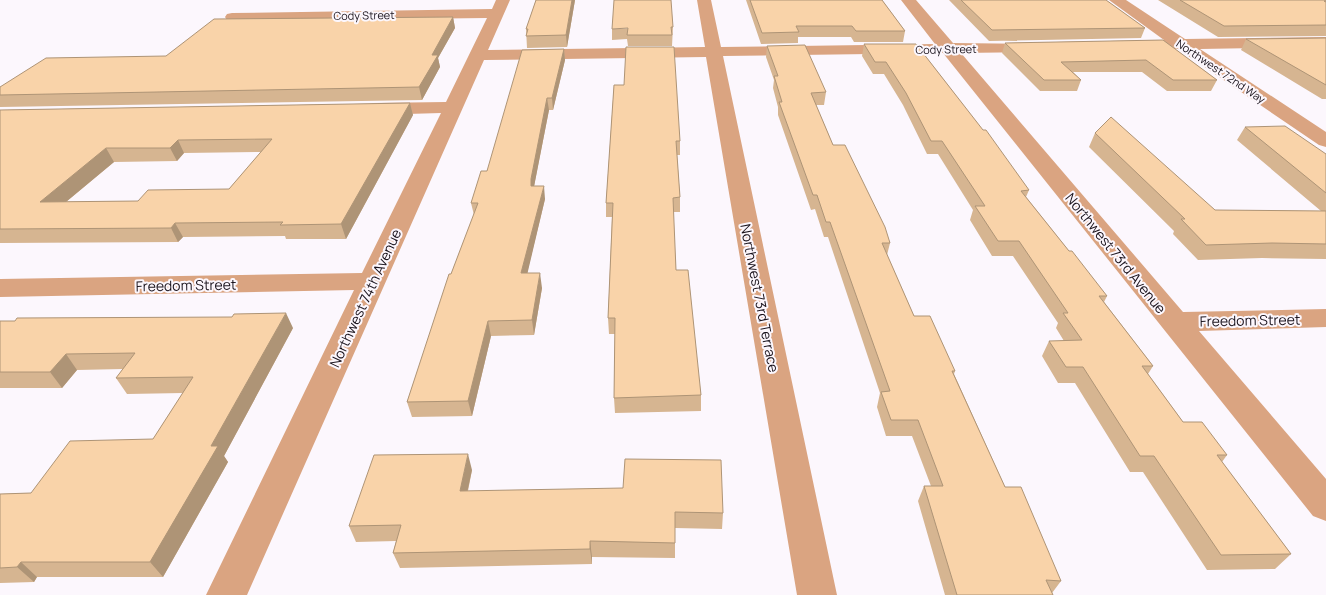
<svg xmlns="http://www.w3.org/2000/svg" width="1326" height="595" font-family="Manrope,sans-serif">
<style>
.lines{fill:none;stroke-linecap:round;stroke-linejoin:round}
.minor{fill:#daa481;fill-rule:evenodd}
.wall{fill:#d6b591;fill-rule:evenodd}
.shaded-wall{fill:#ae9476}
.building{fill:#f9d3a9;stroke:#ae9476;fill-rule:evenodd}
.labels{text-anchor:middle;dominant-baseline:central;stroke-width:4;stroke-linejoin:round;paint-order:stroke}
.far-street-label{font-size:11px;fill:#19121b;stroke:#fcf7fd}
.street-label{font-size:14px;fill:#19121b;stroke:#fcf7fd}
</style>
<rect width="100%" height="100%" fill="#fcf7fd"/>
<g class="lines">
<path class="minor" d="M496 0H510L488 50 705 47 697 0H711L721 47 935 44 901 0H916L953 43 1048 44 1050 47 1048 50 1042 52 961 53 1183 312 1326 309V327L1199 331 1326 479V521L1313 516 943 53 723 56 837 595H797L706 57 484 60 247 595H206L354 290 0 297V279L362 273 441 113 373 115 366 113 363 109 366 105 373 103 446 102 487 18 232 21 227 20 225 17 227 14 232 13 492 9Z
M1109 0H1126L1185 39 1326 37V47L1200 49 1326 132V147L1319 145 1178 49 1124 48 1122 45 1124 42 1164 40Z"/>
</g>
<path class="wall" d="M536 0H575L567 47 527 48 526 29Z
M746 0H882L905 31 903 42H854L851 37H798V43L761 44Z
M949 0H1106L1145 28 1141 38 989 41Z
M1158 0H1326V36L1218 37Z
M453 17 455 28 438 58 440 67 422 100 0 107V87L166 56Z
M673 27 672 46H628L627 39 612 40V29Z
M1326 38V99H1322L1241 50 1246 39Z
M1163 40 1217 80 1211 91H1167L1142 72H1073L1081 80 1077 91H1040L1002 53 1005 43Z
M864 44H916L1029 190 1026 197 1069 251 1107 296 1104 302 1153 366 1148 374 1183 422 1227 455 1222 462 1291 554 1275 569 1207 570 1143 472H1130L1075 383H1058L1042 356 1049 341H1064L1056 328 1058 323 1013 256H992L970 220 973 210 938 154H927L903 105 884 74H873L862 56Z
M767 46 826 92 824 105H816L833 145 890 243 887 255 914 316 955 371 954 374 1005 487 1061 581 1052 593 1053 595H945L918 501 924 486H931L912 436H886L877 407 880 393 828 237H824L815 209 811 210 778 115V107L773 88 774 80 766 57Z
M564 49 565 60 553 110H549L534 186 545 199 527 273 542 288 534 335 491 336 472 416 412 417 407 402 451 274 474 215 471 203 487 171Z
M614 85 680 141V155H677L680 197V212H673L676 270 701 395V411L615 413 614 398 615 334H609L608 318 612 217H606V203Z
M410 103 413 115 346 239H286L285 236 183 237 178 242 0 243V110ZM261 152 229 189 138 201 66 202 114 162 177 161 184 153Z
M1245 127 1326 154V259L1262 258 1198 260 1173 234 1174 231 1089 147 1095 133 1215 210 1321 211 1237 140Z
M0 321 293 328 224 456 228 462 163 577H37L34 582 0 583V494L31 493 153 439 183 393 127 394 116 378 123 369 77 370 62 388H0Z
M472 470 468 491 723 513 722 529 675 528V558L592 557V564L400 568 393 553 396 541 356 542 349 526Z"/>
<path class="shaded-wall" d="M572 0H575L567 47 566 35Z
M453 17 455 28 438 58 440 67 422 100 419 87 432 55Z
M564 49 565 60 553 110 552 98Z
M547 98 549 110 533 192 531 186V179Z
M410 103 413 115 346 239 341 224Z
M178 140 184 153 177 161 170 148Z
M106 148 114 162 49 216 40 202Z
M544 186 545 199 524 288 521 273Z
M175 223 183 237 178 242 171 228Z
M540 273 542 288 534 335 532 320Z
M286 313 293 328 224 456 228 462 163 577 150 562 211 446Z
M488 321 491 336 472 416 468 401Z
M66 354 77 370 62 388 50 372Z
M468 454 472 470 464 507 460 491Z
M590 541 592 557V564L590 549Z
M21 562 37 577 34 582 17 567Z"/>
<path class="building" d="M536 0H572L566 35 526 36 528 29H526Z
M614 0H671L673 27H671L672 35H627L628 28 612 29Z
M750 0H882L905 31H856L852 26H796L799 32 762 33Z
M961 0H1106L1145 28 992 30Z
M1180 0H1326V1H1324L1326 2V25L1224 26Z
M453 17 432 55H438L419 87 0 95V87L46 58 166 56 214 19Z
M1326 38V85L1246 39Z
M1163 40 1217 80H1173L1146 60 1061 62 1081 80H1044L1005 43Z
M864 44H916L983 130H986L1029 190 1021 191 1069 251H1072L1107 296H1099L1153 366H1142L1183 422H1202L1227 455H1217L1291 554 1221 555 1154 456H1140L1083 367H1066L1049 341 1082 340 1063 313H1068L1019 241H998L975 206H985L942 141H931L906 93 886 62H875Z
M805 45 826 92 811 93 833 145H845L885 227 890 243H882L914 316H930L955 371H952L1005 487H1021L1061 581 1046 580 1053 595H957L924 486H943L918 420H891L881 392 890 391 830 222H826L817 195H813L779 102H782L774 76H778L767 46Z
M626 47H674L680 141H676L680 197 673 198 676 270H688L701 395 614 398 615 318H608L613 203H606L614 85H624Z
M564 49 552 98H547L531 179V186H544L521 273H540L532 320 488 321 468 401 407 402 449 274H451L478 203H471L481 171H487L522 50Z
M410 103 341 224 280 225 283 222 175 223 171 228 0 229V110ZM272 139 229 189 148 190 138 201 40 202 106 148H170L178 140Z
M1111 117 1215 210 1326 211V244L1272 243 1206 245 1181 219H1185L1095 133Z
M1285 126 1326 154V193L1245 127Z
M286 313 211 446H218L150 562H21L17 567 0 568V494L31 493 70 441 153 439 193 377 116 378 135 353 66 354 50 372H0V321H15L17 318 232 317 234 314Z
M468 454 460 491 623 488 625 459 721 460 723 513 675 512V543L590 541V549L393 553 401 525 349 526 374 455Z"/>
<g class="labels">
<g class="far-street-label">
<text transform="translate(364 15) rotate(-1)">Cody Street</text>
<text transform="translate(946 49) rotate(-1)">Cody Street</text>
<text transform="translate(1221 71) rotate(34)">Northwest 72nd Way</text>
</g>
<g class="street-label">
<text transform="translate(1116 253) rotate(51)">Northwest 73rd Avenue</text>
<text transform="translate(186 285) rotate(-1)">Freedom Street</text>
<text transform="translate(365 298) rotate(-65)">Northwest 74th Avenue</text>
<text transform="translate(760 298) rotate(79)">Northwest 73rd Terrace</text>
<text transform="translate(1250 320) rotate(-1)">Freedom Street</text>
</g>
</g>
</svg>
